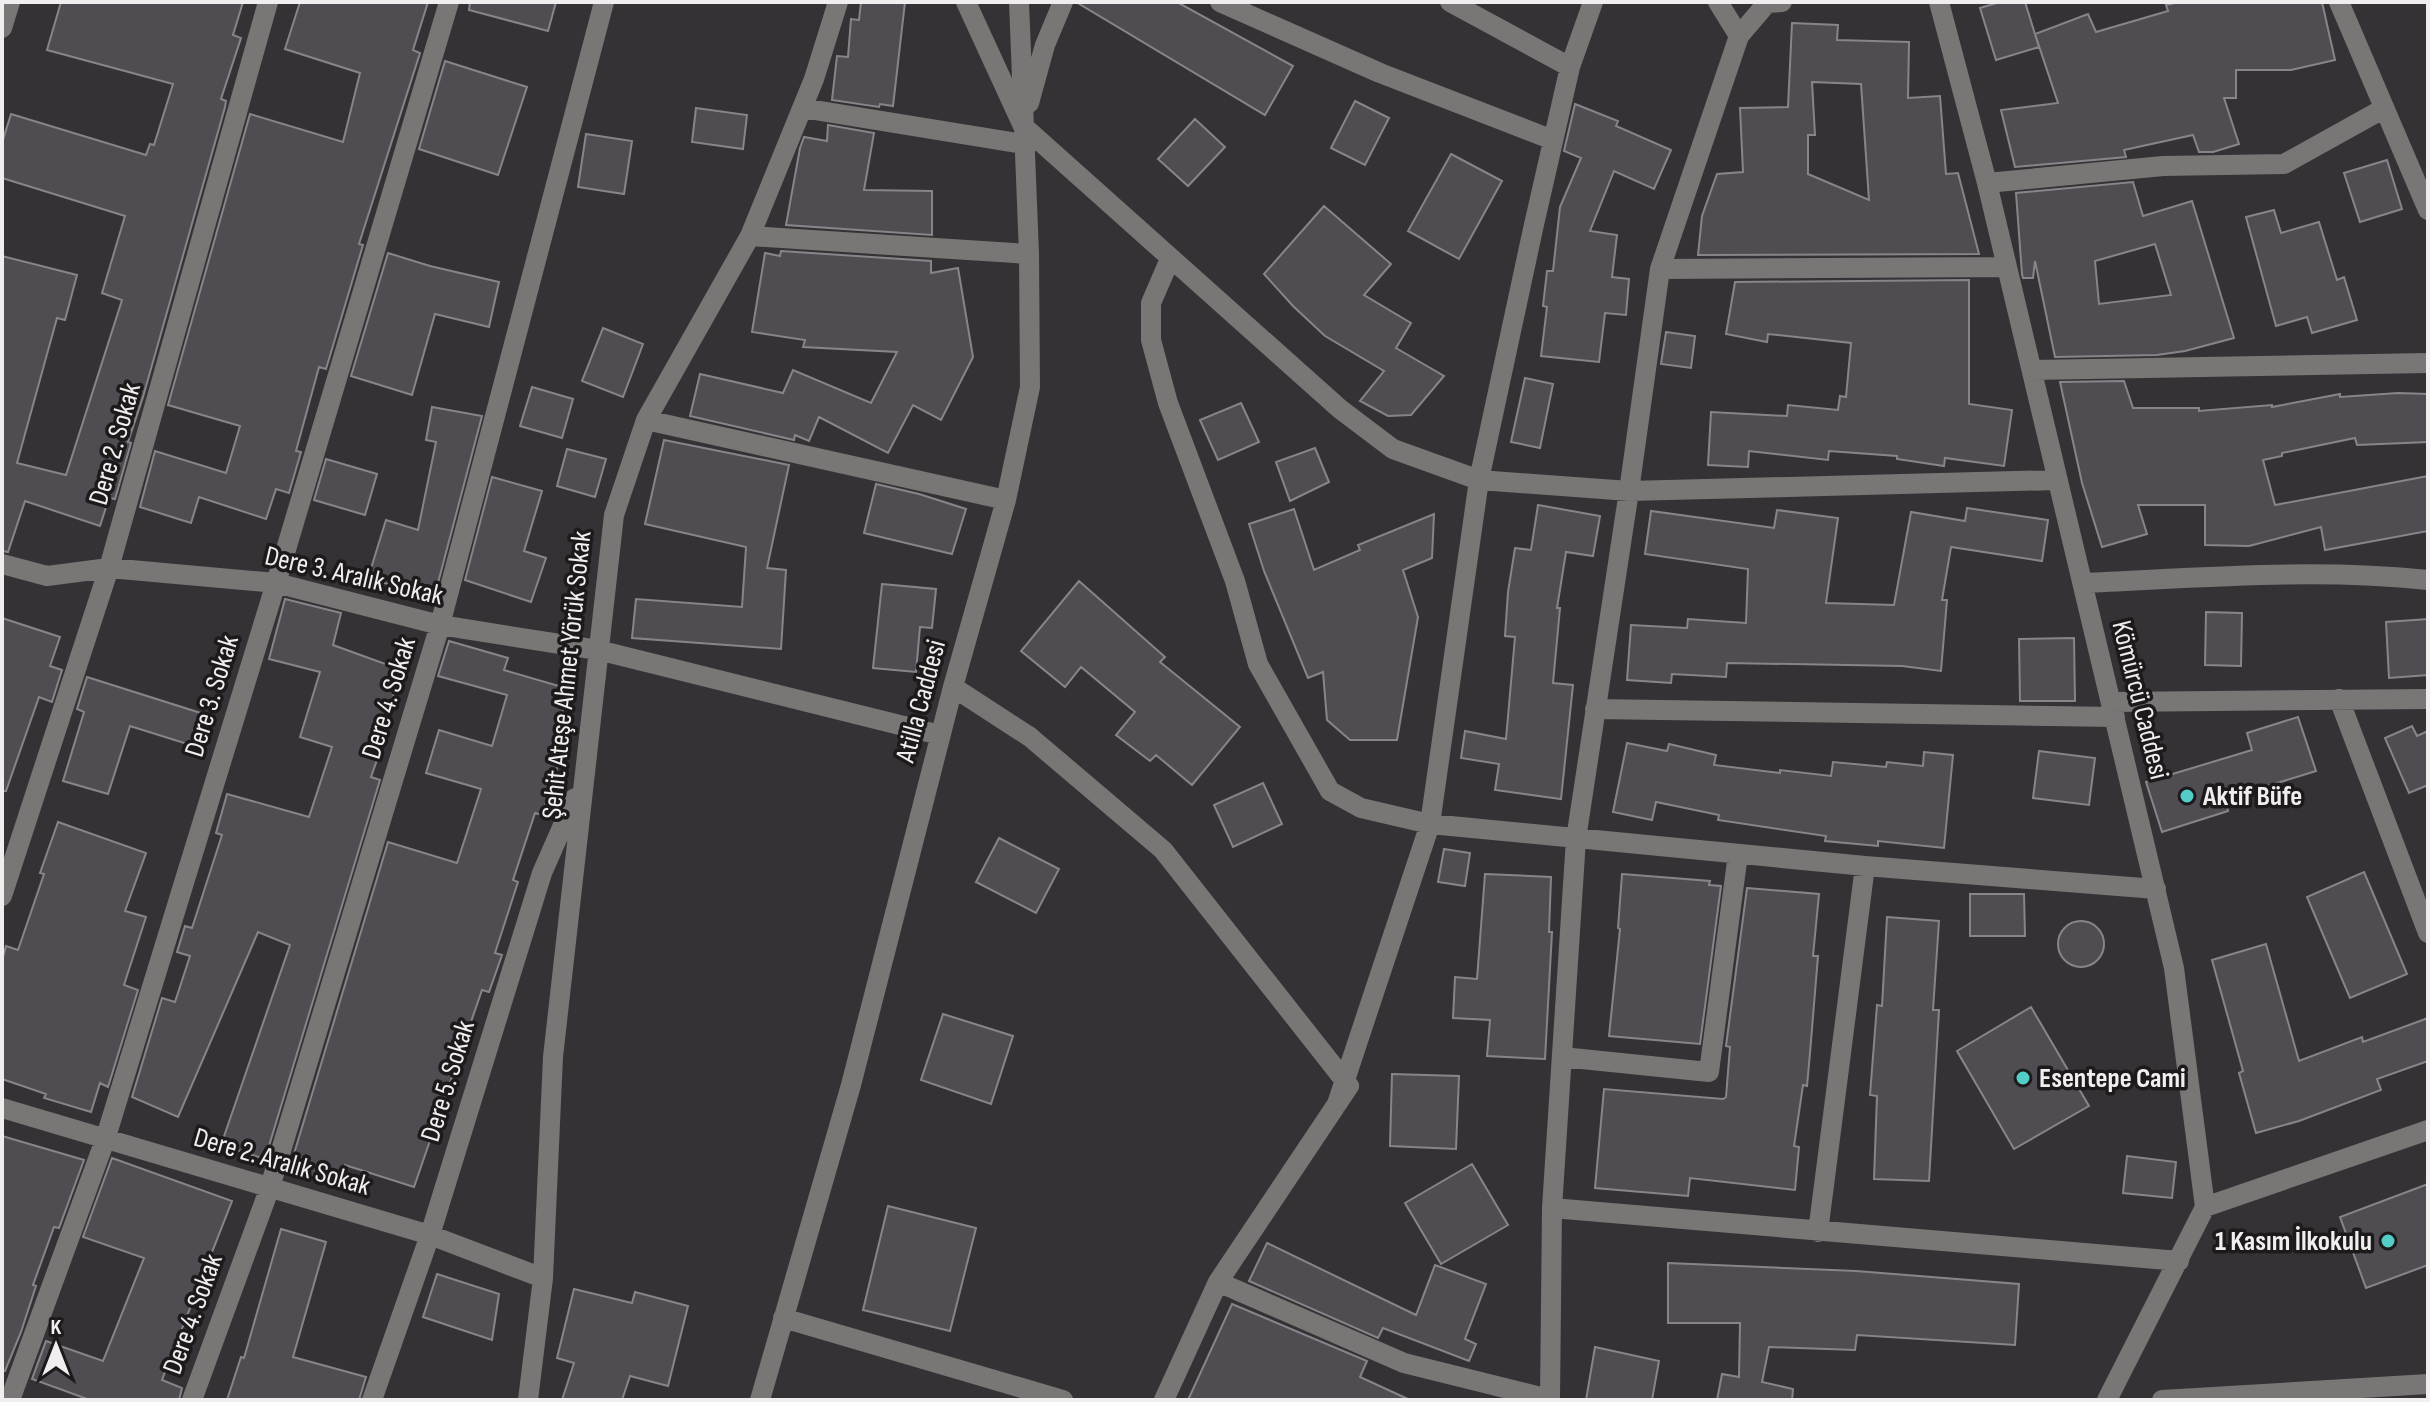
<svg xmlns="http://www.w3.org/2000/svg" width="2430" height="1402" font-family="'Sofia Sans Condensed',sans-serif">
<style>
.building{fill:#4f4d51;stroke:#88858a;stroke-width:2;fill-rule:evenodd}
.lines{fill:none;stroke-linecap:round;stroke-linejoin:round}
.minor{stroke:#797676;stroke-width:20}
.poi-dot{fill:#54cdc8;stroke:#1c1a1b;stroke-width:3}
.labels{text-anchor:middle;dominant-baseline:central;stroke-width:7;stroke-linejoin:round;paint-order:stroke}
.street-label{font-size:28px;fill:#f2eef0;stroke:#1c1a1b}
.poi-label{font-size:28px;font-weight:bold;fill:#f2eef0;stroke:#1c1a1b;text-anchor:start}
</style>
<rect width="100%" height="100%" fill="#363134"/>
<path class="building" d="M61 2H243L233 35 241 38 221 99 226 101 225 107 143 397 128 442 131 443 115 499 109 498 100 526 25 501 8 552 2 551V256L77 275 65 320 57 318 17 463 66 475 122 300 102 293 125 216 2 178V143L11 114 146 155 150 144 154 145 173 84 47 50Z
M300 2H428L413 50 420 53 359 244 363 245 326 369 319 367 296 451 301 452 289 493 276 489 266 519 199 497 191 523 140 507 155 451 226 473 240 426 168 405 250 114 343 142 360 73 285 49Z
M470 2H556L548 31 469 10Z
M861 2H905L893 106 880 104 879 107 832 100 837 56 848 57 851 19 859 20Z
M1076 2H1177L1293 66 1265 115Z
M2000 2H2025L2039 47 1996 60 1980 8Z
M2179 2H2322L2335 60 2291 70H2236V98H2224L2239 144 2213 152H2199L2193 135 2124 150 2126 157 2015 167 2001 110 2058 103 2035 34 2088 14 2096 32 2168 11 2166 5Z
M1792 23 1838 25 1837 40 1909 42 1908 98 1940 96 1946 174 1958 173 1979 254 1698 255 1702 216 1717 174 1743 172 1740 108 1788 107ZM1812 82 1861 84 1869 200 1808 174V135H1815Z
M445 61 527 87 498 175 419 149Z
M1355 101 1389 118 1365 165 1331 148Z
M1575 104 1618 121 1616 126 1671 150 1654 189 1614 171 1590 231 1617 235 1612 277 1629 279 1626 315 1605 313 1599 362 1541 356 1547 307 1543 306 1547 271H1553L1560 207 1581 158 1564 151Z
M696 108 747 115 743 149 692 142Z
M1195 119 1225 147 1188 186 1158 159Z
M828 125 874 133 864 190 932 191V235L786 225 800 148 804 137 827 141Z
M586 134 632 141 624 194 578 187Z
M1451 154 1502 181 1459 259 1408 231Z
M2387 160 2402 209 2360 222 2344 173Z
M2133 182 2143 216 2192 201 2234 338 2185 351 2157 355 2055 357 2035 261 2033 278H2023L2022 274 2016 193ZM2155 244 2171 295 2099 304 2095 261Z
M1324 206 1391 264 1364 295 1411 323 1396 348 1444 376 1411 415 1388 416 1360 401 1384 371 1325 336 1293 306 1264 274Z
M2274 210 2281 233 2319 222 2337 280 2344 277 2357 320 2312 333 2307 317 2276 326 2246 217Z
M781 251 931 261V273L958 268 973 357 941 420 913 405 888 453 819 417 809 441 795 435 794 440 690 416 700 374 783 393 793 370 871 403 897 352 803 347 805 340 752 332 765 253 780 256Z
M388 253 430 266 499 282 489 327 435 314 412 395 351 376Z
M1969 280V404L2012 410 2004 466 1945 458 1944 466 1897 459V456L1829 451 1828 460 1749 451 1748 467 1708 465 1711 412 1787 416 1788 405 1838 410 1840 396 1846 397 1851 343 1768 334 1767 342 1726 334 1735 282Z
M603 328 643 344 623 397 582 381Z
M1666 332 1695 336 1691 368 1661 364Z
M1525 378 1553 384 1540 448 1511 442Z
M2124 381 2133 408H2199V411L2272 405V407L2340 394V397L2398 393 2428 394V442L2357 445 2355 438 2282 453V456L2263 460 2275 505 2428 476V531L2325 550 2321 527 2249 546 2205 545V505H2138L2147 534 2102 547 2082 483 2060 382Z
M532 387 573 399 562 438 520 426Z
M1241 403 1259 442 1218 460 1200 420Z
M432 407 482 416 434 598 368 578 386 520 418 530 436 442 426 440Z
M664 440 789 465 767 568 786 570 781 649 632 638 636 599 742 607 746 547 645 524Z
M1315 448 1329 482 1290 501 1276 462Z
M567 449 606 459 595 497 557 486Z
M326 459 377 474 365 515 314 500Z
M492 477 542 491 524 551 546 558 531 602 465 580Z
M876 484 919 494 966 509 952 554 864 533Z
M1538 505 1600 516 1593 556 1566 552 1557 608H1560L1553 683 1573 685 1561 799 1495 790 1499 764 1461 758 1465 731 1506 739 1515 637 1505 636 1508 592 1515 548 1531 550Z
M1967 508 2048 520 2042 561 1951 547 1942 600H1947L1941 671 1902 666 1727 663 1726 677 1672 674 1671 683 1627 680 1631 625 1687 628 1688 619 1746 623 1748 569 1645 554 1651 511 1774 528 1777 510 1838 518 1826 603 1894 605 1911 512 1965 521Z
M1294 509 1314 570 1360 550 1358 545 1434 514 1432 558 1403 570 1418 617 1397 740H1350L1327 720 1323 672 1308 678 1264 571 1249 524Z
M1079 581 1165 657 1160 662 1240 727 1192 785 1156 755 1150 761 1116 735 1135 712 1081 667 1065 687 1021 651Z
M882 584 936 589 932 628 920 627 916 672 873 668Z
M285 599 341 613 333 645 402 670 379 738 384 740 371 777 380 780 265 1159 221 1145 290 945 258 932 178 1117 132 1097 162 998 175 1002 190 956 177 952 185 926 192 928 222 835 216 833 227 794 309 817 332 747 300 737 320 672 269 659Z
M2206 612 2242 613 2241 666 2205 665Z
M2 618 60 637 50 666 62 670 52 702 39 697 6 791H2Z
M2428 619V675L2389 678 2386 622Z
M2074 638 2075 701H2020L2019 639Z
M449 641 508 658 504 670 569 689 548 762 558 765 542 815 535 813 513 880 518 882 495 953 502 955 489 992 482 990 414 1187 345 1165 339 1184 290 1167 388 842 457 863 481 789 426 773 439 730 492 746 507 695 438 676Z
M87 677 207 715 197 747 130 726 108 794 63 781 84 712 77 709Z
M2298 717 2316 771 2225 799 2228 811 2162 832 2146 782 2252 750 2247 733Z
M2412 726 2417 736 2428 731V785L2409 793 2385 738Z
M1627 743 1667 751 1669 744 1716 755 1714 765 1780 773V770L1831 776 1833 762 1886 767 1887 762 1923 766 1924 752 1953 755 1944 848 1878 841V846L1825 841 1826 836 1718 820 1719 815 1656 802 1652 820 1613 812Z
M2039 751 2095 758 2089 805 2033 798Z
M1263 783 1282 824 1233 847 1214 805Z
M58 822 146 853 125 911 146 917 124 985 138 990 108 1087 100 1083 91 1112 44 1098 46 1094 2 1079V961L6 946 18 950 44 874 40 873Z
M999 838 1059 869 1036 913 976 882Z
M1444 849 1470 853 1465 886 1438 882Z
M2364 872 2407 974 2350 998 2307 897Z
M1485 874 1551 877 1549 932H1552L1545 1059 1487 1056 1490 1020 1453 1018 1455 977 1477 979Z
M1622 874 1710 881 1709 885 1721 886 1700 1044 1609 1036 1620 929 1618 928Z
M1747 888 1819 894 1813 956H1818L1810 1053 1807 1086 1803 1085 1794 1146 1799 1147 1795 1190 1690 1178 1688 1196 1595 1188 1604 1089 1723 1099 1726 1097 1730 1047 1726 1046Z
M1970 894H2024L2025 936H1970Z
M1887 917 1939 921 1933 1010H1939L1929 1181 1874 1179 1877 1096 1870 1095 1877 1005 1882 1006Z
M2058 944a23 23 0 1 1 46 0a23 23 0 1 1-46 0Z
M2266 944 2299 1061 2362 1037 2363 1042 2428 1018V1061L2377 1079 2381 1090 2299 1121 2256 1133 2239 1073 2243 1071 2212 960Z
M2031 1007 2089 1106 2014 1149 1957 1051Z
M943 1014 1013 1036 991 1104 921 1080Z
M1392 1074 1459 1076 1456 1149 1390 1146Z
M2 1136 84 1160 59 1228 54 1227 33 1285 36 1286 21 1332 5 1371 2 1370Z
M2127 1156 2176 1162 2172 1198 2123 1193Z
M112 1158 232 1201 162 1380 182 1388 179 1400H90L32 1379 46 1341 103 1361 144 1258 83 1237Z
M1472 1164 1508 1225 1441 1264 1405 1203Z
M2428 1184V1265L2366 1288 2340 1217Z
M888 1206 976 1228 950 1331 863 1310Z
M281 1229 326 1242 293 1357 366 1377 359 1400H227L241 1357 244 1358Z
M1267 1243 1416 1315 1435 1265 1486 1284 1465 1339 1476 1344 1469 1361 1383 1328 1378 1338 1249 1281Z
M1668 1263 1856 1271 2019 1284 2015 1345 1857 1335 1855 1350 1769 1347 1762 1382 1793 1389 1792 1400H1717L1722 1374 1739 1377 1740 1323H1668Z
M437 1274 499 1294 492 1340 423 1317Z
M574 1289 632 1303 635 1292 688 1306 668 1386 630 1376 622 1400H562L574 1363 557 1358Z
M1232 1304 1367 1361 1360 1377 1410 1400H1188Z
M1595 1347 1659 1361 1652 1400H1586Z"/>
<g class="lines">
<path class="minor" d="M966 2 1023 126 1340 409 1393 449 1479 480 1629 491 2058 480
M1220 2 1380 73 1553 140
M1450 2 1570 67
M1718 2 1739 36
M1939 2 1987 183 2174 968 2205 1207 2107 1400
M2339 2 2428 210
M2 28 10 2
M1029 103 1045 45 1063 2
M802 108 1023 144
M1987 183 2163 166 2284 164 2383 109
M750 236 1029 254
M1170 259 1151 303V340L1168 403 1235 581 1258 664 1330 791 1361 808 1430 824 1865 866 2156 889
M1660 269 2007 267
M2032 370 2428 363
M646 420 1006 500
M2 564 47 576 109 568 276 583 440 625 598 650 940 735
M2083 583C2197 578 2314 568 2428 580
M953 687 1030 737 1163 850 1349 1086 1218 1282
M2339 699 2428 933
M2112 702 2428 699
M1595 709 2115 717
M2 896 109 568 268 2
M1562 1057 1709 1072 1738 854
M1337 1104 1430 824 1479 480 1533 229 1570 67 1593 2
M2 1108 430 1235 543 1278
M2205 1207 2428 1130
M1552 1208 2179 1261
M1818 1232 1865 866
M783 1318 1063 1400
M10 1400 105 1140 276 583 449 2
M192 1400 270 1187 440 625 604 2
M372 1400 430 1235 542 873 575 798
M528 1400 543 1278 553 1057 614 515 646 420 750 236 814 79 838 2
M760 1400 851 1085 953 687 1006 500 1030 387 1029 254 1019 2
M1164 1400 1218 1282 1404 1363 1549 1399
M1550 1400 1552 1208 1576 839 1629 491 1660 269 1739 36 1767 3 1782 2
M2162 1400 2428 1384"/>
</g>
<g class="poi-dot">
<circle cx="2187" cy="796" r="8"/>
<circle cx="2023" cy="1078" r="8"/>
<circle cx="2388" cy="1241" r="8"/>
</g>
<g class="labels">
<g class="street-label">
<text transform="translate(115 444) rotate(-74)">Dere 2. Sokak</text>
<text transform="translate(354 576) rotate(13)">Dere 3. Aralık Sokak</text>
<text transform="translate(567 675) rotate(-84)">Şehit Ateşe Ahmet Yörük Sokak</text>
<text transform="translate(212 696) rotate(-73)">Dere 3. Sokak</text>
<text transform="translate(389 698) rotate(-73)">Dere 4. Sokak</text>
<text transform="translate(2140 700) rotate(76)">Kömürcü Caddesi</text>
<text transform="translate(921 701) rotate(-75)">Atilla Caddesi</text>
<text transform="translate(448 1081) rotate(-73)">Dere 5. Sokak</text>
<text transform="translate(282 1162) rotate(16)">Dere 2. Aralık Sokak</text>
<text transform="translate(193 1314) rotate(-70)">Dere 4. Sokak</text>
</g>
<g class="poi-label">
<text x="2203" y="796">Aktif Büfe</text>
<text x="2039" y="1078">Esentepe Cami</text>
<text x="2372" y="1241" text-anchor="end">1 Kasım İlkokulu</text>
</g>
</g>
<rect width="2430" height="1402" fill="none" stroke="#f2eef0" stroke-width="8"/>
<g transform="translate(56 1346)" stroke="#1c1a1b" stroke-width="6" paint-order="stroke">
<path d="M0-6L14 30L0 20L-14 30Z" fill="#f2eef0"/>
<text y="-12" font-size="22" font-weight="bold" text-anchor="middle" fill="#f2eef0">K</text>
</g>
</svg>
